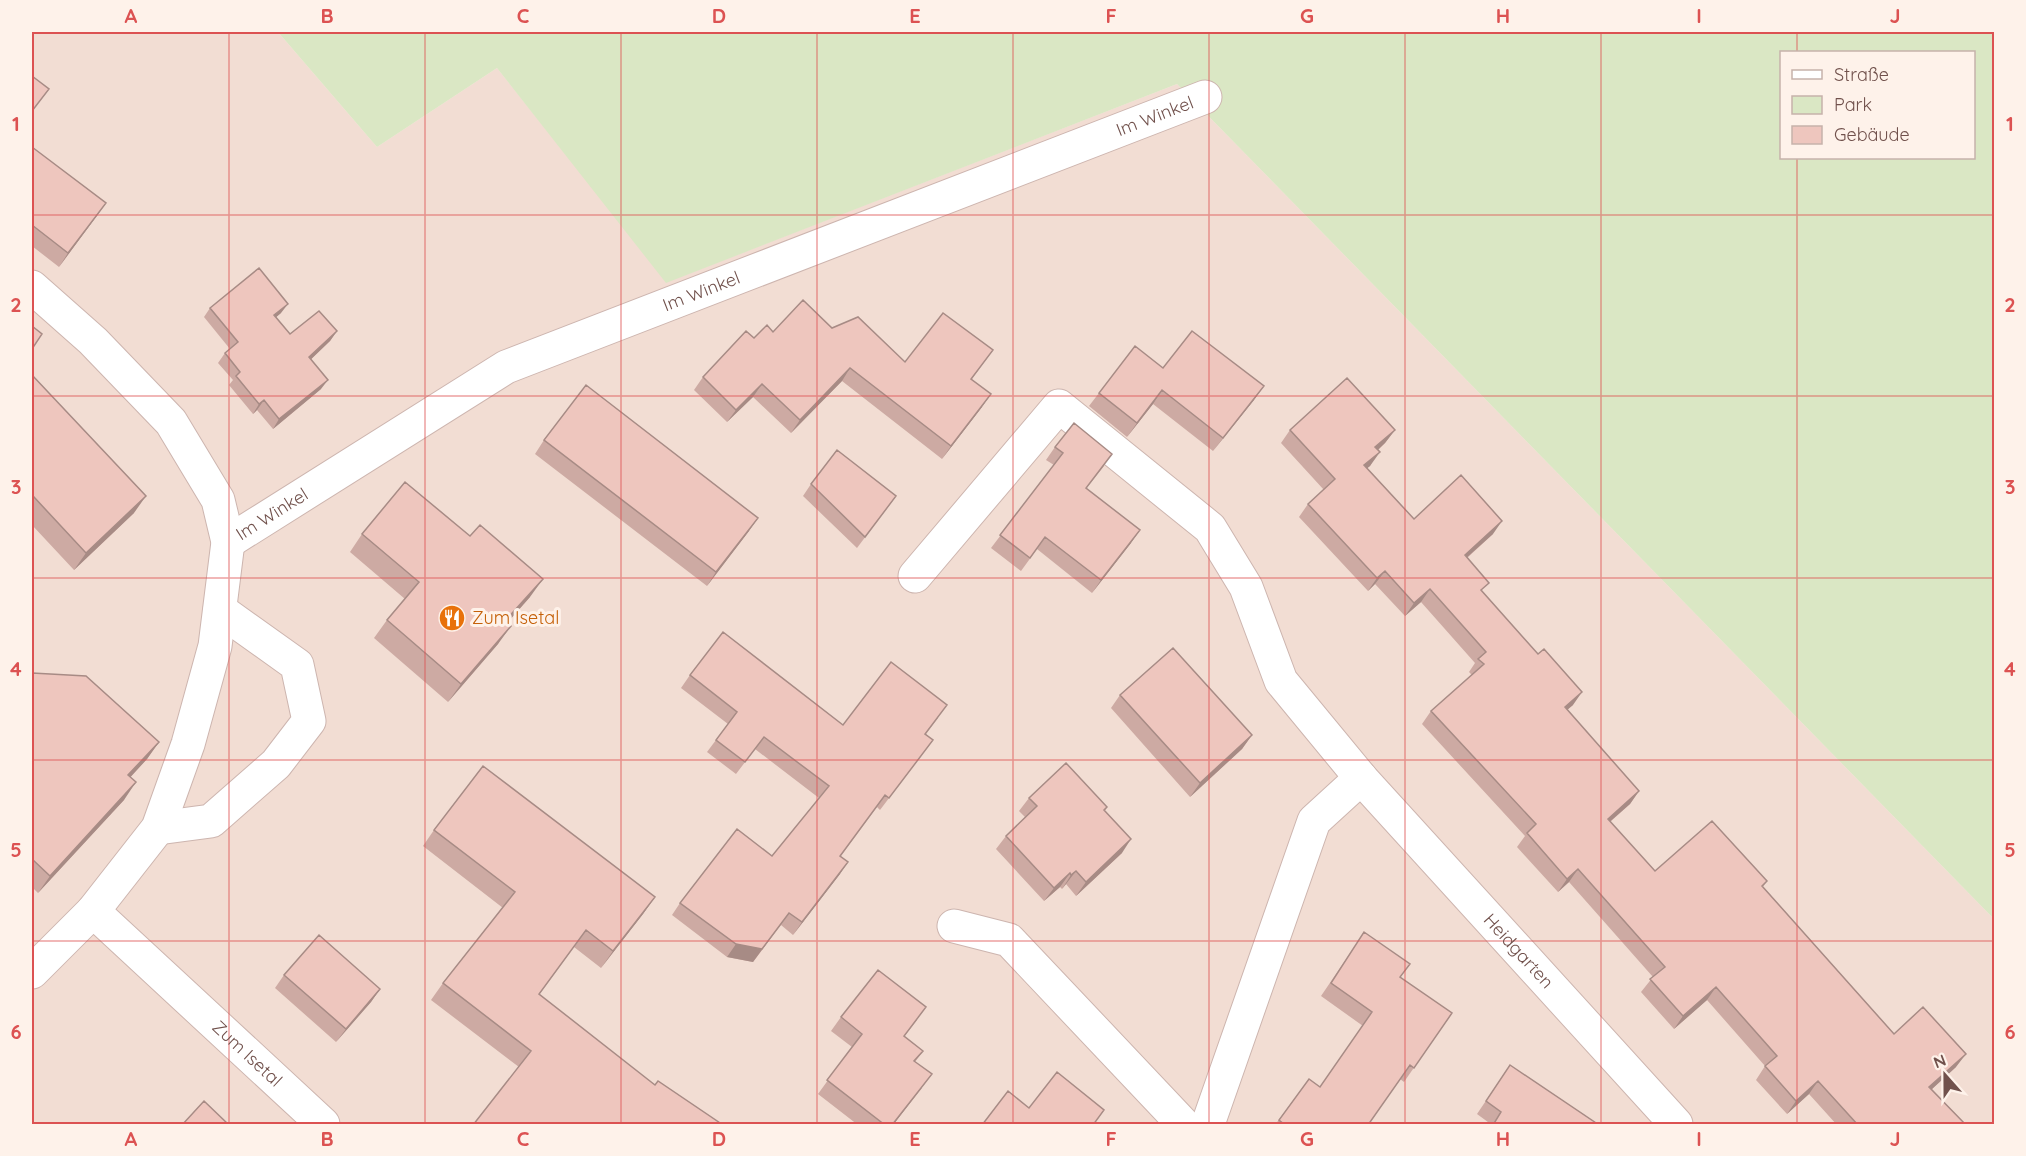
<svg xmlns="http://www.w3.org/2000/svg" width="2026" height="1156" font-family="Quicksand,sans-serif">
  <rect width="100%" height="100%" fill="#faede4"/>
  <path fill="#f2ddd3" d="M 32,32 L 278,32 L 377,147 L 497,68 L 667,282 L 1177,84 L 1994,919 L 1994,1124 L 32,1124 Z"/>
  <path fill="#dae7c4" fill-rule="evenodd" d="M 278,32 L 1994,32 L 1994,919 L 1177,84 L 666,283 L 497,68 L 377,147 ZM 1782,52 L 1974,52 L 1974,158 L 1782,158 Z"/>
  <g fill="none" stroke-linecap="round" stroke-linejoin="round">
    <defs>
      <g id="minor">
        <path d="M 32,287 L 93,341 L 171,422 L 218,500 L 228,542 L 215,646 L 188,744 L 158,828 L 93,911 L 32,972"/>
        <path id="s1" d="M 228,542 L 506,367 L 1205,97"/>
        <path id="s2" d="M 915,576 L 1059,406 L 1210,528 L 1246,587 L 1281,681 L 1361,778 L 1676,1124"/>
        <path d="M 158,828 L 211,821 L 276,764 L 309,721 L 297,665 L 220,610"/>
        <path id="s3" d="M 93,911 L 323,1124"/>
        <path d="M 954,926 L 1009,940 L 1183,1124"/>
        <path d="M 1208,1124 L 1314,821 L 1361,778"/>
      </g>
    </defs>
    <use href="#minor" stroke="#cdb5af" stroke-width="35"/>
    <use href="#minor" stroke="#fff" stroke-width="33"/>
  </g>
  <path fill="#cdaaa3" d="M 32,147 L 106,203 L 59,267 L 32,246 Z
    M 210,308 L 281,313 L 276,317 L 290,334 L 337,331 L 330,341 L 311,359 L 321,389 L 273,429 L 257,410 L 253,414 L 229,385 L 233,380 L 218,363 L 225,353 L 230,349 L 204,317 Z
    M 832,328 L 905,362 L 993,350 L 972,379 L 982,407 L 942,459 L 842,381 L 791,433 L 753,397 L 727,422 L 694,390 L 703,377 L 754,338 L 773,332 Z
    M 1163,368 L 1254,400 L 1213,451 L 1153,404 L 1127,437 L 1089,406 L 1099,393 Z
    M 32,375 L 134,513 L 74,570 L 32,525 Z
    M 1290,430 L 1395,430 L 1385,443 L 1378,450 L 1370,466 L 1367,468 L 1414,519 L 1493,534 L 1467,558 L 1483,592 L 1573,705 L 1567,710 L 1639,791 L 1630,804 L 1610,822 L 1655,871 L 1767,881 L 1763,887 L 1894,1034 L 1956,1067 L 1932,1089 L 1966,1125 L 1837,1125 L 1809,1094 L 1787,1114 L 1756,1080 L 1765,1066 L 1707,1000 L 1674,1029 L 1641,992 L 1653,977 L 1569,882 L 1558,892 L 1517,847 L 1525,836 L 1422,724 L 1431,711 L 1472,675 L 1469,672 L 1475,663 L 1421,602 L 1405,616 L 1375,584 L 1368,591 L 1299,517 L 1308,504 L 1324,490 L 1281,443 Z
    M 544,440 L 749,531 L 707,586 L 535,454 Z
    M 1055,447 L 1104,466 L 1086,489 L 1131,543 L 1092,593 L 1037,549 L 1021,571 L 991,548 L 1054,465 L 1046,460 Z
    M 811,484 L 896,496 L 857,548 L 803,496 Z
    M 362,534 L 530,597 L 507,623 L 498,644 L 448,702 L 374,638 L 387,620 L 405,599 L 350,552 Z
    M 32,673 L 159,742 L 147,759 L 130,777 L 124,800 L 38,893 L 32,887 Z
    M 690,675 L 843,725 L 938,718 L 926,734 L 933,740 L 924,752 L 880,810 L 877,807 L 841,856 L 840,874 L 793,935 L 781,925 L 753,962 L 727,957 L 672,915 L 680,903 L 772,856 L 819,798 L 755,749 L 736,774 L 707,752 L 728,724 L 681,688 Z
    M 1120,695 L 1252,735 L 1242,749 L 1190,797 L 1111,708 Z
    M 1029,798 L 1107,807 L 1105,811 L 1122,853 L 1076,896 L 1066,884 L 1062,889 L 1060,887 L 1044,901 L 996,849 L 1006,836 L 1025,817 L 1019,811 Z
    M 434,830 L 655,897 L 643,914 L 601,968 L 574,947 L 539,995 L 655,1085 L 723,1125 L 519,1067 L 431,1000 L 443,983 L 503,908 L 423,846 Z
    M 1355,946 L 1452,1013 L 1404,1082 L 1400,1079 L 1368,1125 L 1275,1125 L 1309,1079 L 1320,1087 L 1363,1026 L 1321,996 Z
    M 284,975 L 380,989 L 371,1002 L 336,1042 L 275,988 Z
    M 841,1017 L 917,1020 L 904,1037 L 923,1051 L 915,1062 L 922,1088 L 893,1125 L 858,1125 L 818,1094 L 852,1047 L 831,1031 Z
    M 1510,1065 L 1599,1125 L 1492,1125 L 1477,1114 Z"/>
  <path fill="#a78b85" d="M 106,203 L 96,217 L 59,267 L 68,253 Z
    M 288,304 L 281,313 L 268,324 L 274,315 Z
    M 337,331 L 330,341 L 303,367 L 309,357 Z
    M 850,368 L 842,381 L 791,433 L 800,420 Z
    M 328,380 L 321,389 L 273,429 L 279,419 Z
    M 762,384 L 753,397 L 727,422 L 736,410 Z
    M 1264,386 L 1254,400 L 1213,451 L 1223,438 Z
    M 1162,390 L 1153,404 L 1127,437 L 1137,423 Z
    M 991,394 L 982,407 L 942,459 L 951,446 Z
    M 264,400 L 257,410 L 253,414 L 259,404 Z
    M 1395,430 L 1385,443 L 1366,461 L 1375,447 Z
    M 1380,452 L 1370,466 L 1355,478 L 1364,465 Z
    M 146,496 L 134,513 L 74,570 L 86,553 Z
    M 758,518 L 749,531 L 707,586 L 716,572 Z
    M 1502,521 L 1493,534 L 1455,568 L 1465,555 Z
    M 1140,530 L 1131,543 L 1092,593 L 1101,580 Z
    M 1385,571 L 1375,584 L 1368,591 L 1377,578 Z
    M 543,579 L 530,597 L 493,639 L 505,621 Z
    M 1430,589 L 1421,602 L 1405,616 L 1414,603 Z
    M 511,626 L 498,644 L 448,702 L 461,684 Z
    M 1582,692 L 1573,705 L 1555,720 L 1565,707 Z
    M 1252,735 L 1242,749 L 1190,797 L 1200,783 Z
    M 159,742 L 147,759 L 116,793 L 128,775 Z
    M 136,782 L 124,800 L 38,893 L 50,876 Z
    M 1639,791 L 1630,804 L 1598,832 L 1608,819 Z
    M 1131,839 L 1122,853 L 1076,896 L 1086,882 Z
    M 848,862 L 840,874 L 793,935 L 802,922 Z
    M 1578,869 L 1569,882 L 1558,892 L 1567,879 Z
    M 1076,871 L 1066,884 L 1062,889 L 1071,875 Z
    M 1070,873 L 1060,887 L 1044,901 L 1054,888 Z
    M 655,897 L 643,914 L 601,968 L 613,951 Z
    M 789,913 L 753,962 L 727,957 L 736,944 Z
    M 1716,987 L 1707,1000 L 1674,1029 L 1683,1016 Z
    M 380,989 L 371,1002 L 336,1042 L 346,1029 Z
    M 1966,1054 L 1956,1067 L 1920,1100 L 1929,1087 Z
    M 932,1074 L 893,1125 L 892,1125 Z
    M 1818,1081 L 1809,1094 L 1787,1114 L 1796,1101 Z"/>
  <path fill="#eec6be" stroke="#a78b85" stroke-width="1.5" d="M 32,76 L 49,89 L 32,111 Z
    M 32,147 L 106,203 L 68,253 L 32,225 Z
    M 259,268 L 288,304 L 274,315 L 290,334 L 319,311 L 337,331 L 309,357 L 328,380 L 279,419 L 264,400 L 259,404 L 236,376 L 240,372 L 225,353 L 238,342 L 210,308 Z
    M 803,300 L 832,328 L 858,317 L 905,362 L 943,313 L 993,350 L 971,379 L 991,394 L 951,446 L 850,368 L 800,420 L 762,384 L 736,410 L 703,377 L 746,331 L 754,338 L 767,325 L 773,332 Z
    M 32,326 L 42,334 L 32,349 Z
    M 1192,331 L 1264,386 L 1223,438 L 1162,390 L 1137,423 L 1099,393 L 1135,346 L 1163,368 Z
    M 32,375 L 146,496 L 86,553 L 33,496 L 32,499 Z
    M 1347,378 L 1395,430 L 1375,447 L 1380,452 L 1364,465 L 1414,519 L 1461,475 L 1502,521 L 1465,555 L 1489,583 L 1481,590 L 1538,654 L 1544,649 L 1582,692 L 1565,707 L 1639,791 L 1608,819 L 1655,871 L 1712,821 L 1767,881 L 1762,886 L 1894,1034 L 1923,1007 L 1966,1054 L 1929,1087 L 1966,1125 L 1858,1125 L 1818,1081 L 1796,1101 L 1765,1066 L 1777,1056 L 1716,987 L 1683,1016 L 1650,979 L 1665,967 L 1578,869 L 1567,879 L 1527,833 L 1536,824 L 1431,711 L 1484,664 L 1478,659 L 1486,652 L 1430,589 L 1414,603 L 1385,571 L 1377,578 L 1308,504 L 1335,479 L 1290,430 Z
    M 586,385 L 758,518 L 716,572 L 544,440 Z
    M 1074,423 L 1112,454 L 1086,488 L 1140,530 L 1101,580 L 1045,537 L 1030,558 L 1000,535 L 1063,453 L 1055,447 Z
    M 837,450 L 896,496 L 865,537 L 811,484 Z
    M 405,482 L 470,536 L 480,525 L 543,579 L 505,621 L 511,626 L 461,684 L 387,620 L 419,582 L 362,534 Z
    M 723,632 L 843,725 L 891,662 L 947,705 L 925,734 L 933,740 L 889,798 L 885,795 L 840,856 L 848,862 L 802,922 L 789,913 L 762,949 L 736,944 L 680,903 L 737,829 L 772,856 L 829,786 L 764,737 L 745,762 L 716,740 L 737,712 L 690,675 Z
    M 1173,648 L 1252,735 L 1200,783 L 1120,695 Z
    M 32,673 L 86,676 L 159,742 L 128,775 L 136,782 L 50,876 L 32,859 Z
    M 1066,763 L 1107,807 L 1104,810 L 1131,839 L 1086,882 L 1076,871 L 1071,875 L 1070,873 L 1054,888 L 1006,836 L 1037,806 L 1029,798 Z
    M 483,766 L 655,897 L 613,951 L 586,930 L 539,994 L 655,1085 L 658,1081 L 723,1125 L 473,1125 L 531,1051 L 443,983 L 515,892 L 434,830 Z
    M 1364,932 L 1410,964 L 1400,977 L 1452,1013 L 1414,1068 L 1410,1065 L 1368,1125 L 1285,1125 L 1279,1120 L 1309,1079 L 1320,1087 L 1372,1012 L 1331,983 Z
    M 319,935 L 380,989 L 346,1029 L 284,975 Z
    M 878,970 L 926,1007 L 904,1036 L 923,1051 L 914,1061 L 932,1074 L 892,1125 L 885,1125 L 827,1080 L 862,1034 L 841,1017 Z
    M 1510,1065 L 1599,1125 L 1493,1125 L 1501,1112 L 1486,1101 Z
    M 1057,1072 L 1104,1110 L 1093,1125 L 982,1125 L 1008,1091 L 1029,1108 Z
    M 204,1101 L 229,1125 L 182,1125 Z"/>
  <path fill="none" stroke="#dc5252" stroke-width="1.5" stroke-opacity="0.55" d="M 229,32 L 229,1124M 425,32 L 425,1124M 621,32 L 621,1124M 817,32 L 817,1124M 1013,32 L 1013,1124M 1209,32 L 1209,1124M 1405,32 L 1405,1124M 1601,32 L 1601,1124M 1797,32 L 1797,52M 1797,158 L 1797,1124M 32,215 L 1994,215M 32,396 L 1994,396M 32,578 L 1994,578M 32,760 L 1994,760M 32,941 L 1994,941"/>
  <defs>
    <symbol id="restaurant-disc" viewBox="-11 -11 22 22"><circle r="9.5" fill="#e8710a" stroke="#fef2ea"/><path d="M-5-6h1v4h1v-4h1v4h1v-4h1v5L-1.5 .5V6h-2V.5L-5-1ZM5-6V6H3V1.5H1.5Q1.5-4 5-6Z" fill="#fff"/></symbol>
  </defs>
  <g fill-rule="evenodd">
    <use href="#restaurant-disc" x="437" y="603" width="30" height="30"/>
  </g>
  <g text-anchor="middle" stroke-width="6" stroke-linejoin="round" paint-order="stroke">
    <g font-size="18" fill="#71514c" stroke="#fef2ea">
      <text dy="6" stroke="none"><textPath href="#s1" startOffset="1024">Im Winkel</textPath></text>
      <text dy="6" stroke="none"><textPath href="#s1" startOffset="538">Im Winkel</textPath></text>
      <text dy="6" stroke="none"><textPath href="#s1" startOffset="52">Im Winkel</textPath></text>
      <text dy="6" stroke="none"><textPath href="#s2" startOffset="946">Heidgarten</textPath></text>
      <text dy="6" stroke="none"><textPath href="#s3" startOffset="210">Zum Isetal</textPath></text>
    </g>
    <g font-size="18" fill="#c56008" stroke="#fef2ea" text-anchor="start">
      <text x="472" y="624">Zum Isetal</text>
    </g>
  </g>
  <rect width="2026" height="1156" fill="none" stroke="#fef2ea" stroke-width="66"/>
  <rect x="1780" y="51" width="195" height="108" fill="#fef2ea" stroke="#c6b2ab" stroke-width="1.5"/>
  <rect x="1792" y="70" width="30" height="9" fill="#ffffff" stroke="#c6b2ab" stroke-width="1.5"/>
  <text x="1834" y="81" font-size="18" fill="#71514c">Straße</text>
  <rect x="1792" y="96" width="30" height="18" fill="#dae7c4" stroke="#c6b2ab" stroke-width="1.5"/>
  <text x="1834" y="111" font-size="18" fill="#71514c">Park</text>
  <rect x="1792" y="126" width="30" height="18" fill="#eec6be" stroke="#c6b2ab" stroke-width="1.5"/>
  <text x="1834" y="141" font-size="18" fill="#71514c">Gebäude</text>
  <g transform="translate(1945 1075) rotate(339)" stroke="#fef2ea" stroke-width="4.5" paint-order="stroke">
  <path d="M0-4.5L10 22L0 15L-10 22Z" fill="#71514c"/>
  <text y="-9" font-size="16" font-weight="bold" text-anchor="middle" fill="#71514c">N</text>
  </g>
  <rect x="33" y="33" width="1960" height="1090" fill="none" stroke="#dc5252" stroke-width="2"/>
  <g font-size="20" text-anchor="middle" font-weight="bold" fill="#dc5252">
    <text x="131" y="23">A</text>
    <text x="327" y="23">B</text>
    <text x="523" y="23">C</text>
    <text x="719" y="23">D</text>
    <text x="915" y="23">E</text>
    <text x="1111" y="23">F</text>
    <text x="1307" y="23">G</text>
    <text x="1503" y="23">H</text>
    <text x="1699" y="23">I</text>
    <text x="1895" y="23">J</text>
    <text x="16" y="131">1</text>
    <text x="2010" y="131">1</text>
    <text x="16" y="312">2</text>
    <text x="2010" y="312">2</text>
    <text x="16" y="494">3</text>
    <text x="2010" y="494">3</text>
    <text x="16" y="676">4</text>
    <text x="2010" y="676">4</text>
    <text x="16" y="857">5</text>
    <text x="2010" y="857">5</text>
    <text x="16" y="1039">6</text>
    <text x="2010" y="1039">6</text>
    <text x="131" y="1146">A</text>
    <text x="327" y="1146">B</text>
    <text x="523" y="1146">C</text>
    <text x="719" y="1146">D</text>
    <text x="915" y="1146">E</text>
    <text x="1111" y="1146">F</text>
    <text x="1307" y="1146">G</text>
    <text x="1503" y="1146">H</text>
    <text x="1699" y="1146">I</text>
    <text x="1895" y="1146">J</text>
  </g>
</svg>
